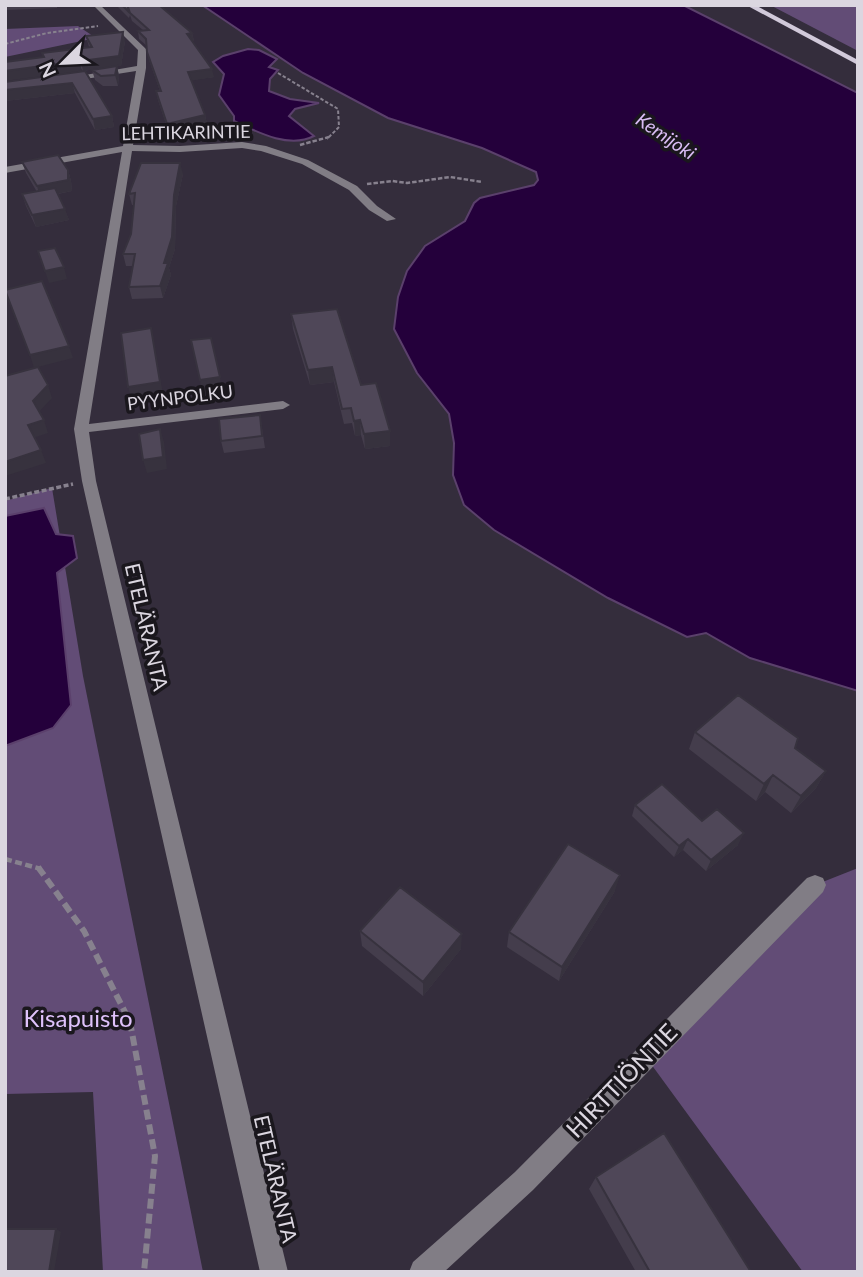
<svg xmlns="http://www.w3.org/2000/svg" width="863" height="1277" font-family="Lato,sans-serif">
  <rect width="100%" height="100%" fill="#342d3c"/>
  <path fill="#624c76" d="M 770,5 L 858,5 L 858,51 Z
    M 78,26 L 96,38 L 5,57 L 5,29 Z
    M 52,488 L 83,676 L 203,1272 L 103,1272 L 93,1092 L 5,1094 L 5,501 Z
    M 858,868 L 858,1272 L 803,1272 L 651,1064 L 815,885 Z"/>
  <path fill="#24003b" stroke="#5b406c" stroke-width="2" d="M 202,5 L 683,5 L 858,93 L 858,691 L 750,658 L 706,633 L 687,637 L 608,598 L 494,530 L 464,505 L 453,475 L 454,443 L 449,414 L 417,373 L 394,329 L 398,297 L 407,271 L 425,246 L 465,221 L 474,203 L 480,198 L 534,185 L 538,180 L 536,172 L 482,148 L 388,118 L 303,73 Z
    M 248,49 L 259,50 L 277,59 L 269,67 L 278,70 L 270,79 L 269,91 L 290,99 L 319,103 L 295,109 L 289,116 L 314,136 C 289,149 257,132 234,121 L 234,116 L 219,95 L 224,74 L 213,62 L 223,56 Z
    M 44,508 L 56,534 L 73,536 L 77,558 L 57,573 L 71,705 L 53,728 L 5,746 L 5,516 Z"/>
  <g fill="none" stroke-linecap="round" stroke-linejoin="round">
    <path stroke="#87818e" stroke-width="2" stroke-dasharray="3.5 2" stroke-linecap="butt" d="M 5,44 L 47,33 L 98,26
      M 278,73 L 338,109 L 339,127 L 327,139"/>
    <path stroke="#87818e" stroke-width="2.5" stroke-dasharray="4.5 2" stroke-linecap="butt" d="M 300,145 L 329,137
      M 367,184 L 392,181 L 407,183 L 450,177 L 482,182"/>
    <path stroke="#87818e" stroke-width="3.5" stroke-dasharray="5 2.5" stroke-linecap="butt" d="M 5,499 L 73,484"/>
    <path stroke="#87818e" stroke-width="4.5" stroke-dasharray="7 3.5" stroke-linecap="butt" d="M 5,859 L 41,869"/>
    <path stroke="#87818e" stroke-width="6" stroke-dasharray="10 5" stroke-linecap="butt" d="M 38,867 L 84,931 L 130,1022 L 155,1156 L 144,1272"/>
    <path fill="#817d85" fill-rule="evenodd" d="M 93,5 L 100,5 L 146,49 L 146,68 L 133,145 L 180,146 L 242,142 L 266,146 L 308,160 L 357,186 L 377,206 L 396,219 L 387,221 L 369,210 L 349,190 L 302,164 L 261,151 L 242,148 L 180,152 L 132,151 L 89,424 L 283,401 L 290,405 L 283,409 L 89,432 L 96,481 L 288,1272 L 260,1272 L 82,481 L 74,429 L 122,152 L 5,173 L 5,167 L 123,146 L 136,71 L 66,82 L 62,79 L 137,66 L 138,50 Z
      M 815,875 L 823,878 L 826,885 L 823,892 L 533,1190 L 444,1272 L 409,1272 L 413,1262 L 515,1172 L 807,878 Z"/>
    <path fill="#d1c9da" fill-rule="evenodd" d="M 746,5 L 755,5 L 858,60 L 858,65 Z"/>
  </g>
  <path fill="#443d4c" d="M 5,5 L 57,5 L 57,8 L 5,10 Z
    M 116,5 L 159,5 L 192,33 L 194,41 L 192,41 L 214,77 L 191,80 L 205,115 L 207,124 L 169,133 L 158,100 L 156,91 L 160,91 L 149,60 L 147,46 L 139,39 L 138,31 L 143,30 L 132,21 L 130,15 L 129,18 Z
    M 86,36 L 125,41 L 121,66 L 117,66 L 119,76 L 118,86 L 103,86 L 95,80 L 92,70 L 100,68 L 83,71 L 81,69 L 43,57 L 89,47 Z
    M 85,71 L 112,116 L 114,127 L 95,130 L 75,93 L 5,101 Z
    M 22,162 L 68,170 L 71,181 L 72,191 L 58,194 L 69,220 L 36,227 L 26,206 L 22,194 L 37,192 L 26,173 Z
    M 183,174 L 176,206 L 175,249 L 169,268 L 171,275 L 163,298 L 132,299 L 129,287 L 133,266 L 126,266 L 123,254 L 131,234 L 134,205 L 132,205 L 129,194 Z
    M 291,314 L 361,385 L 390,431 L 390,446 L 365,449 L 361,435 L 355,436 L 352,423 L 344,424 L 334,382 L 310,385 L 293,329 Z
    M 260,415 L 265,448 L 224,453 L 221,441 Z
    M 695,732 L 795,748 L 826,771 L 816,788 L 791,813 L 765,792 L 756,801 L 689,749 Z
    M 635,805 L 702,821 L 738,845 L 706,871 L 683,850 L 674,857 L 632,816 Z
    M 615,891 L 559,981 L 507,947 L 509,932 Z
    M 360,931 L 461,949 L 423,996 L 362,946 Z
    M 596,1177 L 751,1272 L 636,1272 L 589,1189 Z"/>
  <path fill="#37323e" d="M 123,32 L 125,41 L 121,66 L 117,66 L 119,76 L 118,86 L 115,75 L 117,66 L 83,71 L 81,61 Z
    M 192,33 L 194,41 L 188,42 L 187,34 Z
    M 79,61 L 82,71 L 5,81 L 5,71 Z
    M 212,69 L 214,77 L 189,81 L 188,72 Z
    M 72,83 L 75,93 L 5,101 L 5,90 Z
    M 205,115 L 207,124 L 169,133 L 167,124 Z
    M 112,116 L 114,127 L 95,130 L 93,119 Z
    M 180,163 L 183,174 L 176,206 L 175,249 L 169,268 L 171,275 L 163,298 L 160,286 L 174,195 Z
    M 68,170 L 71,181 L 72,191 L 40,197 L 37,186 Z
    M 65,209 L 69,220 L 36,227 L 32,215 Z
    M 64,267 L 67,279 L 49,283 L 45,271 Z
    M 151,328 L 163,394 L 132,400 L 128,387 Z
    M 69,346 L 73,358 L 34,368 L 30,355 Z
    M 332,367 L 334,382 L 310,385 L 308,370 Z
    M 220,377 L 222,390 L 202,393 L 200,380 Z
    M 48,385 L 52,398 L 38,413 L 33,401 Z
    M 44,420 L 48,433 L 33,438 L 28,425 Z
    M 360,420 L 361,435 L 355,436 L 354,421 Z
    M 160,429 L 164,442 L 167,469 L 147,473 L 143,460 Z
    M 390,431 L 390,446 L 365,449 L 364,434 Z
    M 41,450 L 46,463 L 5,476 L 5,462 Z
    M 826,771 L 816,788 L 791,813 L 801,796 Z
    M 773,775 L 765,792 L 756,801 L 764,784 Z
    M 744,833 L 738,845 L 706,871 L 711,860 Z
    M 688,839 L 683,850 L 674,857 L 679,846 Z
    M 620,875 L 615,891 L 559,981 L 562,967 Z
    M 462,934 L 461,949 L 423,996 L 423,982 Z
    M 56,1229 L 61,1232 L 54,1272 L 49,1272 Z"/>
  <path fill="#4f4758" stroke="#37323e" stroke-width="2" d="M 122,5 L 159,5 L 192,33 L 187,34 L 212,69 L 188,72 L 205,115 L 167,124 L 156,91 L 161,91 L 147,52 L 146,39 L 138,31 L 149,30 L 130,13 L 128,7 L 128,11 Z
    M 123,32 L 119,56 L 81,61 L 77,58 L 79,61 L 5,71 L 5,62 L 44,57 L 42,53 L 92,47 L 86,36 Z
    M 117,66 L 115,75 L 101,76 L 92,70 Z
    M 85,71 L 112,116 L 93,119 L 72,83 L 5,90 L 5,82 Z
    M 58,155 L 68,170 L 68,180 L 37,186 L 22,162 Z
    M 141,163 L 180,163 L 174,195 L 172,237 L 164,263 L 168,263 L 160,286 L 129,287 L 135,254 L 123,254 L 131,234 L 135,193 L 129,194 Z
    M 55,188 L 65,209 L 32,215 L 22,194 Z
    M 55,248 L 64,267 L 45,271 L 38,251 Z
    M 42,281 L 69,346 L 30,355 L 5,290 Z
    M 337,309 L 361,385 L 376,383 L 390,431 L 364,434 L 360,420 L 354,421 L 351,408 L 342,409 L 332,367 L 308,370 L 291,314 Z
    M 151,328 L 160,382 L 128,387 L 121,333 Z
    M 211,338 L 220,377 L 200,380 L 191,340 Z
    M 38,367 L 48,385 L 33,401 L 44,420 L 28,425 L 41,450 L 5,462 L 5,376 Z
    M 260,415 L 262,436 L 221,441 L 219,419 Z
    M 160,429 L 163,457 L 143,460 L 139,434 Z
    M 738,695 L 798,738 L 795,748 L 826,771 L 801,796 L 773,775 L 764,784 L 695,732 Z
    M 662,784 L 702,821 L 717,809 L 744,833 L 711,860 L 688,839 L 679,846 L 635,805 Z
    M 568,844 L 620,875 L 562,967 L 509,932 Z
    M 400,887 L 462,934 L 423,982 L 360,931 Z
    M 664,1133 L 751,1272 L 650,1272 L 596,1177 Z
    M 5,1229 L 56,1229 L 49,1272 L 5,1272 Z"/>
  <g text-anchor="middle" stroke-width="7" stroke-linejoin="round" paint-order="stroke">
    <g font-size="18" fill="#dbd6e0" stroke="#1a171d">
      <text transform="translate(186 133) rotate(-1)" y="6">LEHTIKARINTIE</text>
      <text transform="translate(180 398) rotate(-7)" y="6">PYYNPOLKU</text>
    </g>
    <g font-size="19" font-style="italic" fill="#d9bcf4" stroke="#1a171d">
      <text transform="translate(666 136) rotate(34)" y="7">Kemijoki</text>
    </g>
    <g font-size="21" fill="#dbd6e0" stroke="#1a171d">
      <text transform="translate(146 627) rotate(77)" y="7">ETELÄRANTA</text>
      <text transform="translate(275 1179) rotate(77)" y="7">ETELÄRANTA</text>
    </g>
    <g font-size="24" fill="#dfc2fb" stroke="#1a171d">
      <text x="78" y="1027">Kisapuisto</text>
    </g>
    <g font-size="24" fill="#dbd6e0" stroke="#1a171d">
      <text transform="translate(622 1081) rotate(-46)" y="8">HIRTTIÖNTIE</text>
    </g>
  </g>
  <rect width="863" height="1277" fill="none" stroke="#dbd6e0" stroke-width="14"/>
  <g transform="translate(63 63) rotate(246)" stroke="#1a171d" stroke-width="5" paint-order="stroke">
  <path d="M0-5L12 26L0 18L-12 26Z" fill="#dbd6e0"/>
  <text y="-10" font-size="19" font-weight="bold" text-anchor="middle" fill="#dbd6e0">N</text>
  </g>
</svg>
